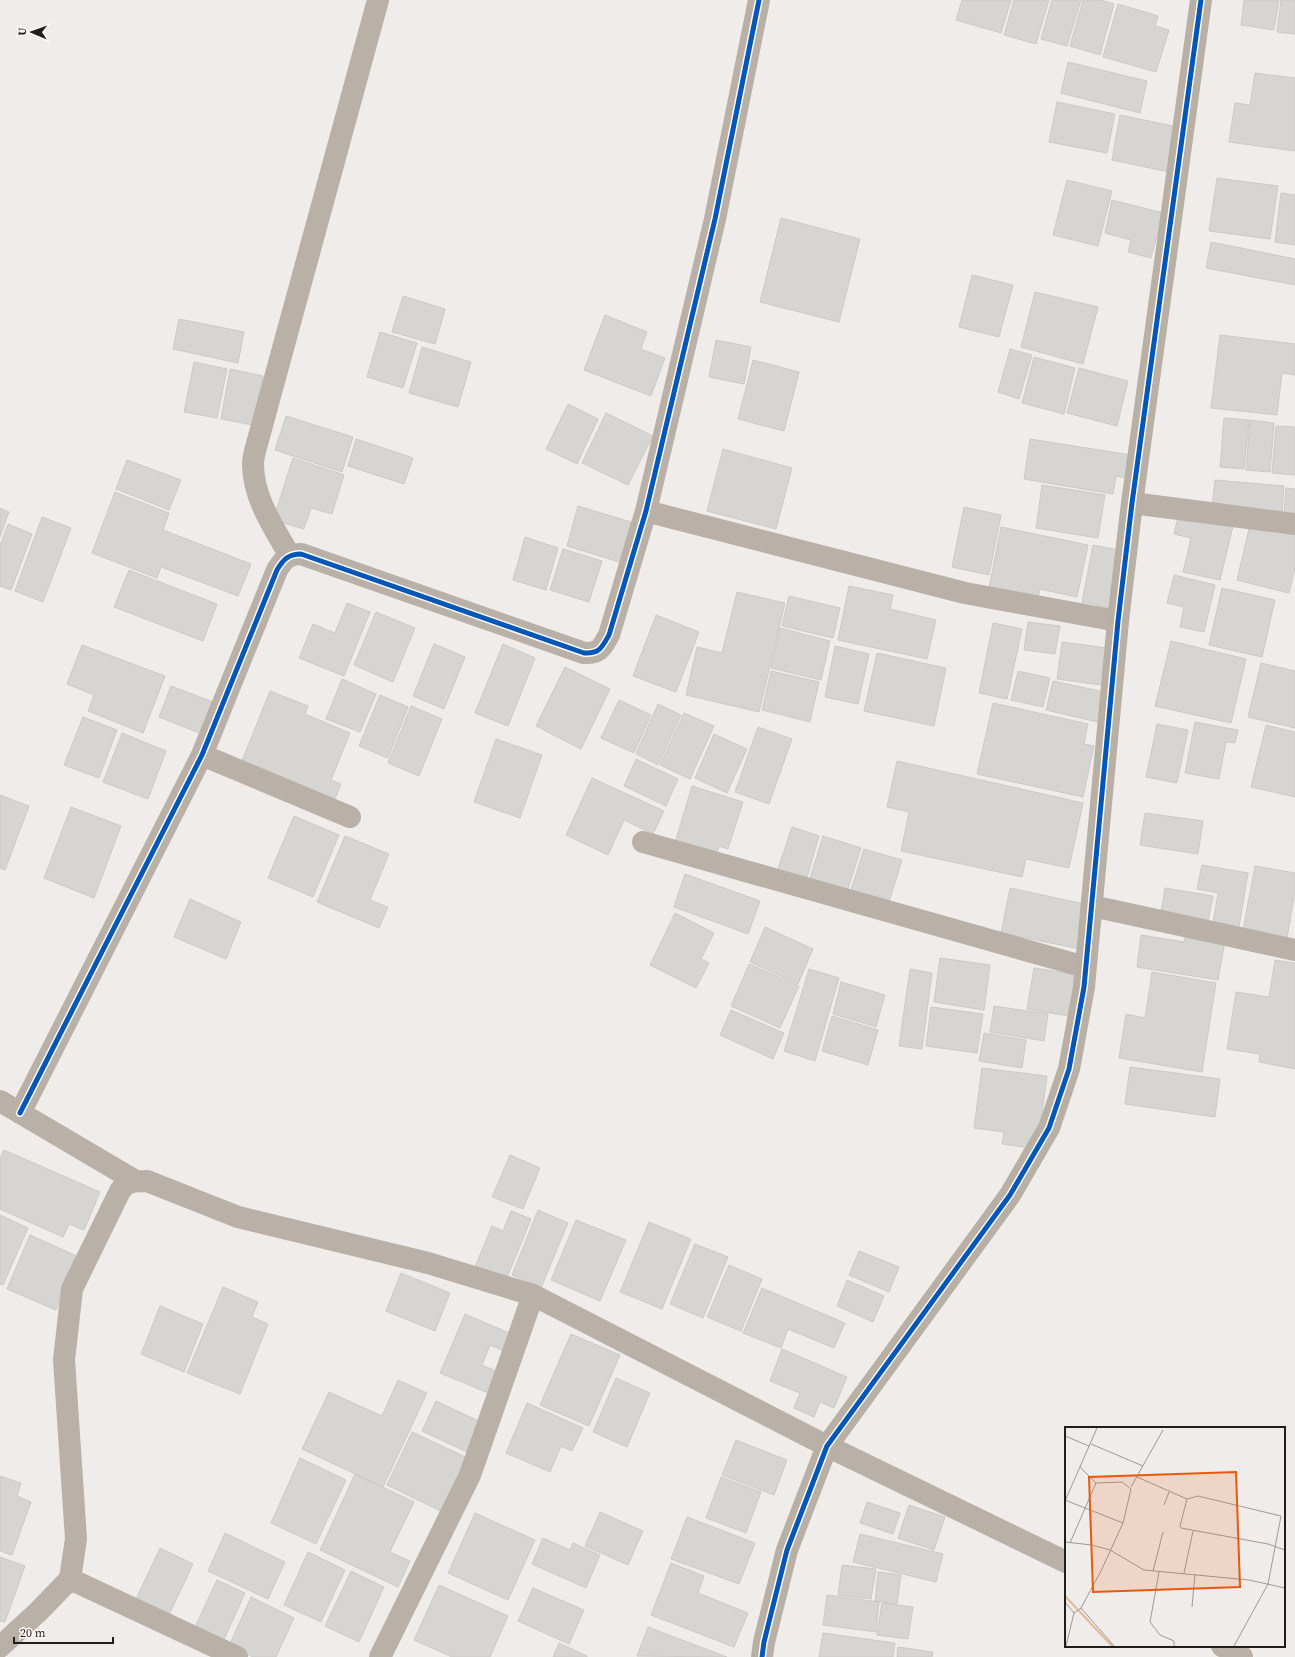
<svg xmlns="http://www.w3.org/2000/svg" width="1295" height="1657" font-family="'Source Serif 4',serif">
  <rect width="100%" height="100%" fill="#efece9"/>
  <path fill="#d7d5d2" stroke="#cccac8" d="M 962,0 L 1011,0 L 1001,33 L 956,20 Z
    M 1014,0 L 1049,0 L 1036,44 L 1004,35 Z
    M 1052,0 L 1081,0 L 1067,46 L 1041,39 Z
    M 1083,0 L 1101,0 L 1114,4 L 1100,55 L 1070,46 Z
    M 1244,0 L 1279,0 L 1274,30 L 1241,25 Z
    M 1281,0 L 1295,0 L 1295,34 L 1277,32 Z
    M 1118,4 L 1158,16 L 1155,26 L 1169,30 L 1156,72 L 1103,57 Z
    M 1068,62 L 1147,81 L 1140,113 L 1061,93 Z
    M 1255,73 L 1295,78 L 1295,151 L 1229,142 L 1235,103 L 1250,105 Z
    M 1057,102 L 1115,114 L 1107,153 L 1049,142 Z
    M 1120,115 L 1178,127 L 1169,172 L 1112,160 Z
    M 1217,178 L 1278,186 L 1270,239 L 1209,231 Z
    M 1067,180 L 1112,191 L 1098,246 L 1053,235 Z
    M 1281,193 L 1295,195 L 1295,245 L 1275,242 Z
    M 1112,200 L 1163,213 L 1151,258 L 1128,252 L 1131,240 L 1105,233 Z
    M 781,218 L 860,239 L 839,322 L 760,302 Z
    M 1211,242 L 1295,259 L 1295,285 L 1206,268 Z
    M 972,275 L 1013,285 L 999,337 L 959,327 Z
    M 1035,292 L 1098,307 L 1083,364 L 1021,347 Z
    M 403,296 L 445,309 L 435,344 L 392,332 Z
    M 605,315 L 647,332 L 641,349 L 665,358 L 651,396 L 584,370 Z
    M 179,319 L 244,332 L 238,363 L 173,349 Z
    M 380,332 L 417,343 L 403,388 L 367,377 Z
    M 1220,335 L 1295,344 L 1295,375 L 1282,373 L 1277,415 L 1211,408 Z
    M 716,340 L 751,347 L 744,384 L 709,377 Z
    M 422,347 L 471,362 L 458,407 L 409,393 Z
    M 1010,349 L 1032,355 L 1019,399 L 998,392 Z
    M 1034,357 L 1075,368 L 1064,414 L 1022,403 Z
    M 753,360 L 799,372 L 784,431 L 738,419 Z
    M 194,362 L 227,369 L 217,418 L 184,412 Z
    M 1079,368 L 1128,381 L 1117,426 L 1067,413 Z
    M 230,369 L 263,376 L 253,425 L 221,419 Z
    M 568,404 L 598,419 L 577,464 L 546,449 Z
    M 606,413 L 653,436 L 628,485 L 582,463 Z
    M 286,416 L 353,437 L 342,472 L 275,450 Z
    M 1224,418 L 1249,420 L 1244,469 L 1220,467 Z
    M 1250,420 L 1274,423 L 1270,472 L 1246,470 Z
    M 1276,426 L 1295,427 L 1295,475 L 1272,473 Z
    M 356,439 L 413,458 L 404,484 L 348,466 Z
    M 1030,439 L 1131,455 L 1128,478 L 1116,476 L 1113,494 L 1024,479 Z
    M 723,449 L 792,468 L 776,529 L 707,511 Z
    M 293,458 L 344,475 L 332,514 L 311,508 L 304,529 L 273,520 Z
    M 127,460 L 181,480 L 169,510 L 116,489 Z
    M 1215,480 L 1284,486 L 1282,514 L 1212,508 Z
    M 1042,485 L 1105,495 L 1098,538 L 1036,528 Z
    M 1286,488 L 1295,489 L 1295,515 L 1284,514 Z
    M 115,492 L 169,513 L 163,530 L 251,564 L 238,596 L 161,567 L 157,578 L 92,553 Z
    M 578,506 L 631,522 L 619,562 L 567,546 Z
    M 964,507 L 1001,515 L 989,575 L 952,567 Z
    M 0,508 L 9,512 L 0,537 Z
    M 1179,513 L 1233,526 L 1220,580 L 1183,572 L 1191,538 L 1174,534 Z
    M 42,517 L 71,528 L 43,602 L 15,591 Z
    M 1251,520 L 1295,531 L 1295,568 L 1289,593 L 1237,580 Z
    M 8,524 L 32,534 L 11,590 L 0,586 L 0,546 Z
    M 1001,527 L 1088,545 L 1077,597 L 1040,589 L 1038,598 L 989,588 Z
    M 525,537 L 558,548 L 546,590 L 513,580 Z
    M 1093,545 L 1123,551 L 1111,608 L 1082,602 Z
    M 563,549 L 602,561 L 589,602 L 550,590 Z
    M 129,570 L 217,604 L 203,641 L 114,607 Z
    M 1174,575 L 1215,585 L 1204,632 L 1180,627 L 1184,607 L 1167,603 Z
    M 849,586 L 893,595 L 890,609 L 936,620 L 927,659 L 838,640 Z
    M 1222,588 L 1275,600 L 1262,657 L 1209,645 Z
    M 737,592 L 785,603 L 759,712 L 686,695 L 697,647 L 722,653 Z
    M 789,596 L 840,608 L 833,638 L 782,626 Z
    M 347,603 L 370,612 L 344,676 L 299,658 L 313,624 L 335,633 Z
    M 376,612 L 415,628 L 393,682 L 354,665 Z
    M 656,615 L 699,632 L 676,692 L 633,676 Z
    M 1028,622 L 1060,626 L 1055,654 L 1024,650 Z
    M 993,623 L 1022,629 L 1007,699 L 979,693 Z
    M 780,628 L 830,641 L 821,680 L 771,668 Z
    M 1171,641 L 1246,659 L 1231,723 L 1155,706 Z
    M 1062,642 L 1115,649 L 1101,685 L 1057,679 Z
    M 434,644 L 465,657 L 444,709 L 413,696 Z
    M 503,644 L 535,658 L 508,726 L 475,713 Z
    M 82,645 L 165,676 L 143,733 L 88,711 L 94,695 L 67,684 Z
    M 835,646 L 869,654 L 858,704 L 825,697 Z
    M 877,653 L 946,668 L 934,726 L 864,711 Z
    M 1261,663 L 1295,671 L 1295,728 L 1248,717 Z
    M 565,667 L 610,689 L 581,749 L 536,726 Z
    M 771,671 L 819,682 L 810,722 L 762,710 Z
    M 1018,671 L 1050,678 L 1043,707 L 1011,700 Z
    M 342,679 L 376,694 L 360,732 L 326,719 Z
    M 1053,681 L 1109,693 L 1102,723 L 1046,710 Z
    M 171,686 L 216,703 L 204,735 L 159,717 Z
    M 270,691 L 308,706 L 305,714 L 350,733 L 331,780 L 341,784 L 332,806 L 239,768 Z
    M 380,695 L 408,707 L 388,758 L 359,746 Z
    M 619,700 L 651,715 L 634,753 L 601,738 Z
    M 993,703 L 1088,724 L 1084,744 L 1094,746 L 1083,797 L 977,774 Z
    M 658,704 L 681,715 L 658,765 L 636,754 Z
    M 411,706 L 442,719 L 419,776 L 388,763 Z
    M 684,713 L 714,726 L 690,779 L 660,765 Z
    M 83,717 L 117,730 L 99,778 L 64,765 Z
    M 1195,722 L 1238,730 L 1235,743 L 1226,742 L 1219,779 L 1185,773 Z
    M 1157,724 L 1188,730 L 1177,783 L 1146,777 Z
    M 1266,725 L 1295,732 L 1295,797 L 1251,787 Z
    M 758,727 L 792,739 L 769,804 L 735,792 Z
    M 122,733 L 166,751 L 148,799 L 103,782 Z
    M 714,734 L 747,749 L 727,793 L 695,778 Z
    M 496,739 L 542,755 L 520,818 L 474,802 Z
    M 636,759 L 678,779 L 666,806 L 624,786 Z
    M 897,761 L 1083,803 L 1069,868 L 1026,859 L 1022,877 L 901,851 L 909,812 L 887,807 Z
    M 592,778 L 664,811 L 653,834 L 624,820 L 608,855 L 566,835 Z
    M 692,786 L 743,802 L 728,849 L 719,846 L 715,859 L 674,846 Z
    M 0,795 L 29,806 L 5,870 L 0,868 Z
    M 71,807 L 121,826 L 94,898 L 44,878 Z
    M 1145,813 L 1203,821 L 1198,854 L 1140,845 Z
    M 294,816 L 339,835 L 313,897 L 268,878 Z
    M 792,827 L 819,836 L 806,881 L 777,872 Z
    M 345,836 L 389,854 L 370,900 L 388,907 L 379,928 L 317,902 Z
    M 823,836 L 861,848 L 847,892 L 809,881 Z
    M 864,849 L 902,860 L 889,902 L 851,890 Z
    M 1202,865 L 1248,873 L 1239,927 L 1213,923 L 1218,893 L 1197,889 Z
    M 1255,866 L 1295,873 L 1295,891 L 1287,938 L 1243,930 Z
    M 685,874 L 760,901 L 748,934 L 674,907 Z
    M 1010,888 L 1089,905 L 1080,949 L 1001,933 Z
    M 1165,888 L 1213,896 L 1207,927 L 1160,919 Z
    M 190,899 L 241,922 L 226,959 L 174,937 Z
    M 675,913 L 714,933 L 701,959 L 709,963 L 696,988 L 650,965 Z
    M 765,927 L 813,949 L 798,984 L 750,962 Z
    M 1187,929 L 1226,935 L 1218,980 L 1137,967 L 1141,935 L 1184,942 Z
    M 940,958 L 990,965 L 984,1010 L 934,1002 Z
    M 1275,960 L 1295,963 L 1295,1069 L 1259,1062 L 1260,1054 L 1227,1049 L 1236,992 L 1269,997 Z
    M 749,964 L 799,986 L 780,1028 L 731,1006 Z
    M 1034,968 L 1080,975 L 1074,1017 L 1027,1009 Z
    M 809,969 L 839,978 L 815,1061 L 784,1051 Z
    M 910,969 L 932,973 L 922,1049 L 899,1046 Z
    M 1152,972 L 1216,983 L 1202,1072 L 1119,1058 L 1126,1014 L 1145,1018 Z
    M 841,982 L 885,995 L 876,1027 L 833,1014 Z
    M 994,1006 L 1048,1014 L 1044,1041 L 990,1032 Z
    M 931,1007 L 983,1014 L 977,1053 L 926,1046 Z
    M 731,1010 L 784,1033 L 773,1059 L 720,1035 Z
    M 832,1016 L 878,1030 L 868,1065 L 822,1051 Z
    M 984,1033 L 1026,1040 L 1022,1068 L 979,1061 Z
    M 1130,1067 L 1220,1079 L 1215,1117 L 1125,1104 Z
    M 982,1068 L 1047,1076 L 1037,1149 L 1002,1144 L 1004,1132 L 974,1128 Z
    M 4,1150 L 100,1192 L 84,1230 L 69,1224 L 63,1237 L 0,1209 L 0,1158 Z
    M 510,1155 L 540,1168 L 523,1209 L 492,1197 Z
    M 538,1210 L 568,1223 L 541,1288 L 512,1275 Z
    M 511,1211 L 531,1219 L 506,1280 L 475,1267 L 492,1226 L 503,1231 Z
    M 0,1215 L 28,1228 L 3,1285 L 0,1284 Z
    M 576,1220 L 626,1240 L 600,1301 L 551,1280 Z
    M 649,1222 L 691,1239 L 662,1309 L 620,1292 Z
    M 30,1235 L 79,1257 L 56,1310 L 7,1289 Z
    M 695,1244 L 728,1257 L 703,1318 L 670,1304 Z
    M 859,1251 L 899,1267 L 889,1292 L 849,1275 Z
    M 729,1265 L 762,1279 L 741,1331 L 707,1317 Z
    M 401,1273 L 450,1293 L 435,1331 L 386,1311 Z
    M 847,1280 L 884,1296 L 873,1322 L 837,1306 Z
    M 223,1287 L 258,1302 L 252,1317 L 268,1324 L 240,1394 L 187,1373 Z
    M 762,1288 L 845,1323 L 834,1348 L 788,1329 L 781,1348 L 743,1333 Z
    M 160,1306 L 203,1324 L 184,1372 L 141,1354 Z
    M 465,1314 L 514,1335 L 507,1352 L 490,1345 L 482,1365 L 502,1374 L 493,1395 L 440,1373 Z
    M 571,1334 L 620,1355 L 589,1426 L 540,1405 Z
    M 782,1349 L 847,1377 L 834,1408 L 820,1402 L 814,1417 L 794,1408 L 800,1393 L 770,1381 Z
    M 616,1378 L 650,1393 L 627,1447 L 593,1432 Z
    M 398,1380 L 427,1393 L 383,1487 L 302,1449 L 329,1392 L 382,1416 Z
    M 436,1401 L 483,1423 L 469,1453 L 422,1431 Z
    M 527,1403 L 583,1428 L 572,1451 L 561,1446 L 550,1472 L 506,1453 Z
    M 412,1432 L 472,1460 L 447,1514 L 387,1485 Z
    M 736,1440 L 787,1460 L 774,1495 L 722,1475 Z
    M 300,1458 L 346,1480 L 316,1544 L 271,1523 Z
    M 355,1474 L 414,1502 L 390,1552 L 410,1561 L 398,1587 L 320,1550 Z
    M 0,1476 L 21,1483 L 17,1496 L 31,1502 L 12,1555 L 0,1551 Z
    M 721,1477 L 761,1492 L 746,1533 L 706,1518 Z
    M 867,1502 L 900,1513 L 893,1534 L 860,1523 Z
    M 909,1505 L 945,1517 L 934,1550 L 898,1538 Z
    M 600,1512 L 643,1531 L 628,1565 L 585,1546 Z
    M 475,1513 L 535,1540 L 508,1600 L 448,1573 Z
    M 687,1517 L 755,1543 L 739,1584 L 671,1559 Z
    M 225,1533 L 285,1562 L 268,1599 L 208,1571 Z
    M 860,1534 L 943,1554 L 936,1582 L 853,1562 Z
    M 543,1538 L 570,1550 L 573,1543 L 600,1555 L 586,1588 L 532,1564 Z
    M 160,1548 L 193,1564 L 169,1615 L 136,1599 Z
    M 308,1552 L 345,1570 L 321,1622 L 284,1605 Z
    M 0,1557 L 25,1566 L 5,1622 L 0,1621 Z
    M 671,1563 L 704,1576 L 698,1593 L 748,1613 L 734,1647 L 651,1615 Z
    M 842,1565 L 876,1569 L 871,1599 L 838,1595 Z
    M 351,1571 L 384,1587 L 359,1642 L 325,1626 Z
    M 878,1572 L 901,1575 L 897,1604 L 875,1601 Z
    M 217,1580 L 245,1593 L 223,1642 L 194,1629 Z
    M 439,1585 L 508,1616 L 490,1657 L 452,1657 L 414,1640 Z
    M 533,1588 L 584,1610 L 569,1644 L 518,1621 Z
    M 827,1595 L 879,1602 L 876,1632 L 823,1625 Z
    M 251,1597 L 294,1618 L 276,1657 L 253,1657 L 229,1646 Z
    M 882,1603 L 913,1607 L 908,1639 L 877,1635 Z
    M 648,1627 L 727,1657 L 637,1656 Z
    M 823,1633 L 895,1643 L 893,1657 L 819,1657 Z
    M 559,1643 L 587,1656 L 587,1657 L 553,1657 Z
    M 898,1647 L 933,1652 L 932,1657 L 897,1657 Z"/>
  <g fill="none" stroke-linecap="round" stroke-linejoin="round">
    <path stroke="#b9b0a8" stroke-width="22" d="M 1132,503 L 1295,524
      M 646,511 L 965,593 L 1118,621
      M 290,556 C 274,528 253,498 253,464 C 253,456 256,448 258,440 L 378,0
      M 202,755 L 350,817
      M 643,842 L 1085,967
      M 1092,906 L 1295,950
      M 0,1101 L 134,1180
      M 20,1113 L 202,755 L 277,570 C 283,560 288,554 301,554 L 584,653 C 600,654 602,647 609,635 L 646,511 L 715,219 L 759,0
      M 70,1579 L 237,1657
      M 1222,1646 L 1242,1657
      M 0,1647 L 38,1612 L 70,1579 L 76,1539 L 64,1360 L 72,1289 L 120,1191 C 126,1181 136,1181 147,1181 L 238,1217 L 428,1263 L 533,1295 L 827,1446 L 1066,1562
      M 380,1657 L 470,1475 L 533,1295"/>
    <path stroke="#b8afa5" stroke-width="22" d="M 762,1657 L 764,1642 L 787,1550 L 827,1446 L 1010,1195 L 1049,1128 L 1069,1069 L 1084,987 L 1118,621 L 1132,503 L 1201,0"/>
    <defs>
      <path id="cycleway" d="M 20,1113 L 202,755 L 277,570 C 283,560 288,554 301,554 L 584,653 C 600,654 602,647 609,635 L 646,511 L 715,219 L 759,0
        M 762,1657 L 764,1642 L 787,1550 L 827,1446 L 1010,1195 L 1049,1128 L 1069,1069 L 1084,987 L 1118,621 L 1132,503 L 1201,0"/>
    </defs>
    <use href="#cycleway" stroke="#fef9f4" stroke-width="8"/>
    <use href="#cycleway" stroke="#0057b8" stroke-width="5"/>
  </g>
  <g transform="translate(1065 1427)">
    <rect width="220" height="220" fill="#efece9"/>
    <path fill="none" stroke="#e0bb99" stroke-width="2" d="M 0,169 L 47,219"/>
    <path fill="none" stroke="#9c9a97" stroke-width="1" d="M 0,9 L 24,19M 26,17 L 78,39M 72,50 L 122,72 L 115,99 L 116,101 L 203,117 L 220,123M 66,60 L 98,3M 122,72 L 133,69 L 216,89 L 203,157 L 169,219M 0,73 L 58,96M 0,74 L 32,1M 99,78 L 104,65M 0,115 L 27,118 L 45,123 L 79,143 L 184,153 L 220,161M 5,116 L 31,56M 88,144 L 98,105M 94,145 L 85,195 L 95,208 L 109,214 L 109,219M 119,146 L 128,104M 0,175 L 9,186M 127,180 L 130,147M 16,181 L 49,219M 1,219 L 9,186 L 16,181 L 36,144 L 58,96 L 66,62 L 57,55 L 31,56 L 15,40"/>
    <path fill="#e8590c" fill-opacity="0.15" stroke="#e8590c" stroke-width="2" d="M 171,45 L 175,160 L 28,165 L 24,50 Z"/>
    <rect width="220" height="220" fill="none" stroke="#201e1d" stroke-width="2"/>
  </g>
  <g transform="translate(32 32) rotate(272)" stroke="#fef9f4" stroke-width="3" paint-order="stroke">
  <path d="M0-3L7 15L0 10L-7 15Z" fill="#201e1d"/>
  <text y="-6" font-size="11" font-weight="bold" text-anchor="middle" fill="#201e1d">U</text>
  </g>
  <path d="M14 1637v6h99v-6" fill="none" stroke="#201e1d" stroke-width="2"/>
  <text x="20" y="1637" font-size="12" fill="#201e1d" stroke="#fef9f4" stroke-width="3" paint-order="stroke">20 m</text>
</svg>
